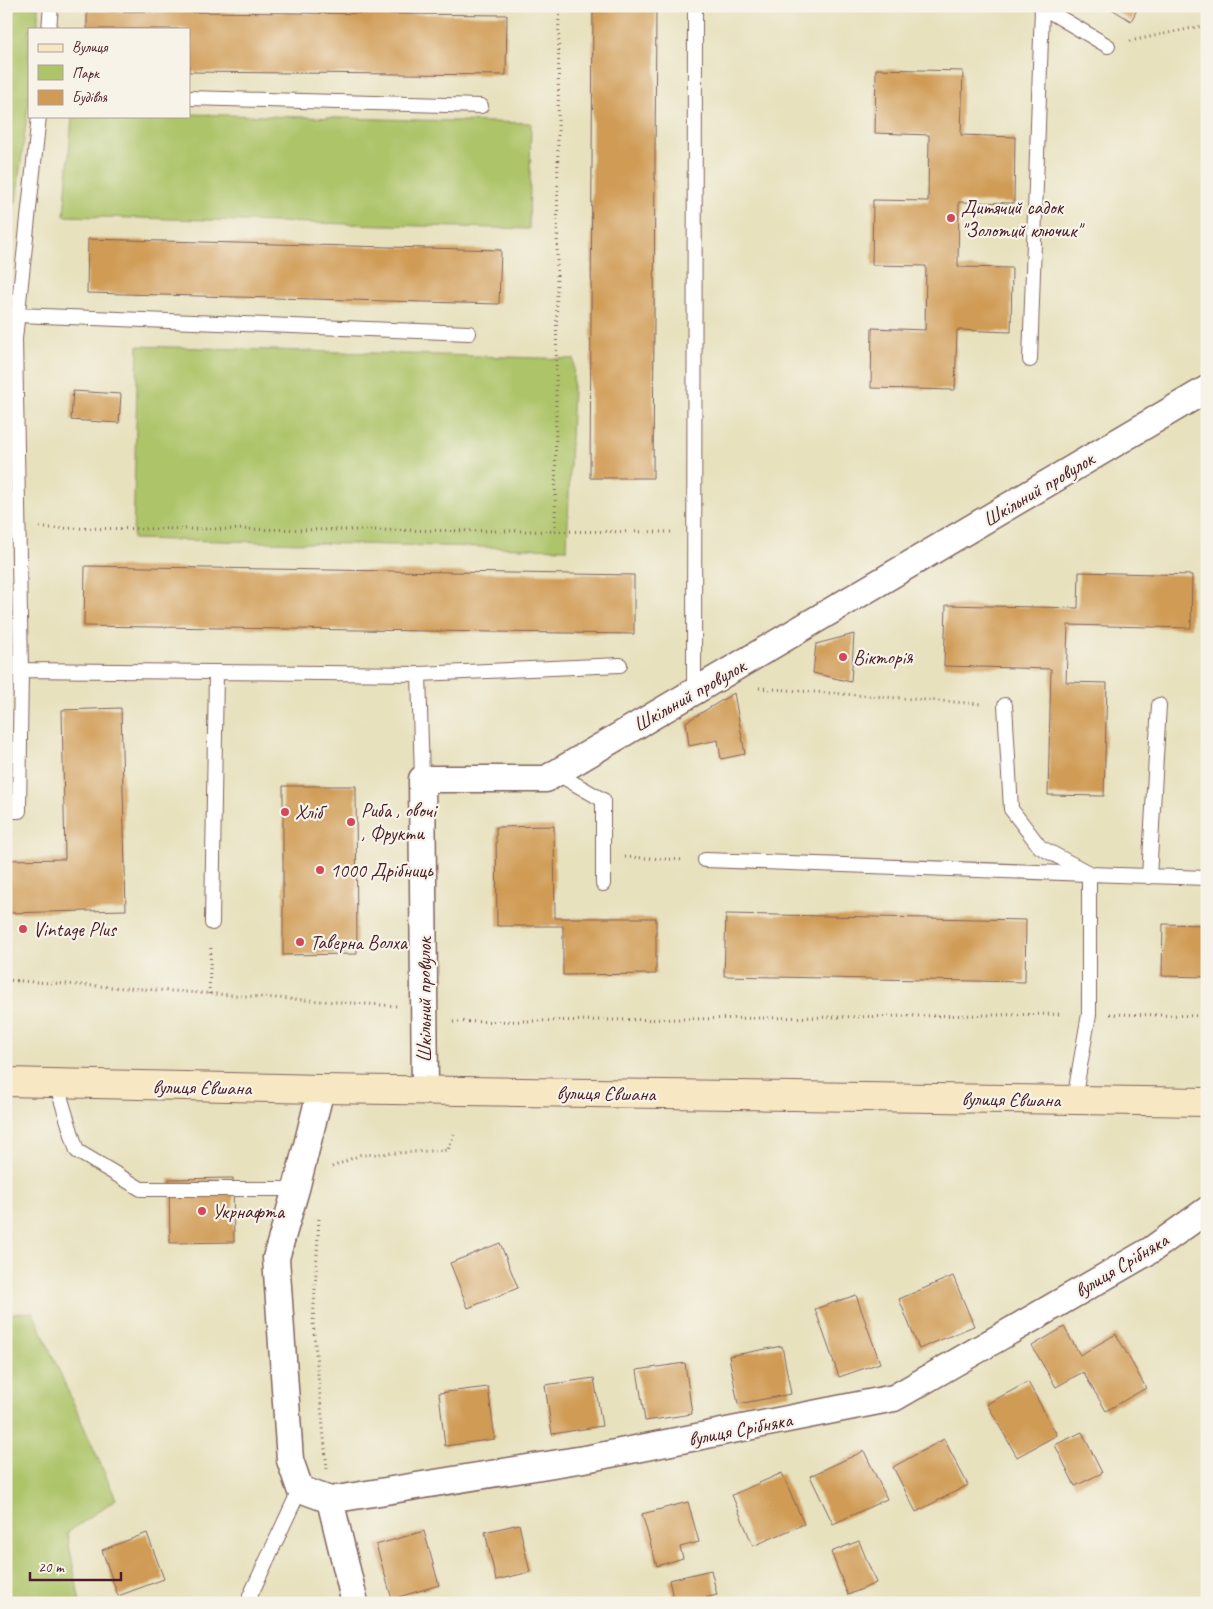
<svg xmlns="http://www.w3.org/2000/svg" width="1213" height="1609" font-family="Caveat,sans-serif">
  <rect width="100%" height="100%" fill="#f7f3e8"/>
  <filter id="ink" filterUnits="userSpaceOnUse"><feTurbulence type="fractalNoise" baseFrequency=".02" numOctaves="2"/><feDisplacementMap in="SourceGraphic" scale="10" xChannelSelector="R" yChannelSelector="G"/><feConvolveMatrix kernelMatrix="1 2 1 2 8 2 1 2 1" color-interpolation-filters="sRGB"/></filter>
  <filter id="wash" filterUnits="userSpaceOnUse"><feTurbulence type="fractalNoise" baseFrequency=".0096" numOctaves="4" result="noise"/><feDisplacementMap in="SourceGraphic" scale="20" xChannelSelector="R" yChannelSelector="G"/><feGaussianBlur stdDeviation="1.12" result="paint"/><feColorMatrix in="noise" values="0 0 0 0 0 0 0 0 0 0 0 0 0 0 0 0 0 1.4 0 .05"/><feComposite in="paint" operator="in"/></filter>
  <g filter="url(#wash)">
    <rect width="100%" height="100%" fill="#e7e1be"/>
    <path fill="#adc469" stroke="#7c724a" d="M 6,6 L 38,6 L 38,29 L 29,29 L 29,100 L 16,201 L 6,216 Z
      M 189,114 L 531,123 L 529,229 L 64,216 L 72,116 L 189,116 Z
      M 138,346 L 574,359 L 567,549 L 133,539 Z
      M 33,1312 L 116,1499 L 67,1533 L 80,1603 L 6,1603 L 6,1314 Z"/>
    <g id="blocks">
      <path fill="#d09b55" d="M 593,6 L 656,6 L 653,478 L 590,478 Z
        M 1107,6 L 1139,6 L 1131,21 Z
        M 87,11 L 507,15 L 506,75 L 189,72 L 189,29 L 87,29 Z
        M 876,69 L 963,71 L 961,135 L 1015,137 L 1014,203 L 959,202 L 958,267 L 1012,268 L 1011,332 L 957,330 L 955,390 L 871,388 L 872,328 L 925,330 L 926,266 L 872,265 L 873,200 L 928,201 L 929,135 L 875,133 Z
        M 88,239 L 501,250 L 499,304 L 87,293 Z
        M 73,391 L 121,394 L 119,423 L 71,420 Z
        M 85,566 L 634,575 L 634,634 L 84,626 Z
        M 1079,572 L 1192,575 L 1191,628 L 1068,625 L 1066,682 L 1107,683 L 1104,796 L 1048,795 L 1051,669 L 944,666 L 946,605 L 1078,608 Z
        M 854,634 L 851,682 L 813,673 L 816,644 Z
        M 734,693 L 745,754 L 721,759 L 718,740 L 689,746 L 686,722 Z
        M 121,708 L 126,910 L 6,913 L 6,860 L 65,859 L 62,710 Z
        M 283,786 L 356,786 L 357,954 L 283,955 Z
        M 554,826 L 555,918 L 656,918 L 656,974 L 563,975 L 563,926 L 497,926 L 496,827 Z
        M 726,914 L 1026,920 L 1025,982 L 724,976 Z
        M 1163,924 L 1207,925 L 1207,977 L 1162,976 Z
        M 233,1178 L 234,1242 L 170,1243 L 169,1179 Z
        M 500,1243 L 518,1288 L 468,1308 L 450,1263 Z
        M 953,1276 L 974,1326 L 919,1349 L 899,1299 Z
        M 856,1295 L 880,1363 L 839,1377 L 815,1309 Z
        M 1064,1327 L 1080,1355 L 1116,1334 L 1146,1388 L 1106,1411 L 1083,1372 L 1056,1387 L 1032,1346 Z
        M 782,1346 L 791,1394 L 738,1404 L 729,1356 Z
        M 685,1363 L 692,1414 L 645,1421 L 637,1370 Z
        M 594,1378 L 602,1426 L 552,1434 L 545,1385 Z
        M 1028,1382 L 1057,1435 L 1017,1457 L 987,1404 Z
        M 488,1387 L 495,1439 L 445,1446 L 439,1393 Z
        M 1082,1432 L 1102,1473 L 1075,1486 L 1055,1445 Z
        M 944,1439 L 968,1485 L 916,1512 L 893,1467 Z
        M 864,1451 L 887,1499 L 833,1524 L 810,1476 Z
        M 782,1473 L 804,1524 L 753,1546 L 732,1495 Z
        M 688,1502 L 699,1542 L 680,1547 L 683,1558 L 657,1566 L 642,1514 Z
        M 519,1524 L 530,1572 L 496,1580 L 485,1532 Z
        M 424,1531 L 439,1585 L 392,1599 L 376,1545 Z
        M 147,1533 L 164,1579 L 118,1596 L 102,1550 Z
        M 859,1541 L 876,1583 L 848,1595 L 831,1552 Z
        M 711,1570 L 717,1595 L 684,1603 L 674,1603 L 669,1580 Z"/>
    </g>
  </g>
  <g filter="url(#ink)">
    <use href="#blocks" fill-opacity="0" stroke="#81635e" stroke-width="1"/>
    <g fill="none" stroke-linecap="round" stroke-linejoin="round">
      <defs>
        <path id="lane" d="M 1040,6 L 1108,46
          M 49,29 L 51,6
          M 189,98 L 481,106
          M 39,116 L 15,339 L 21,670 L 419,674 L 422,779
          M 18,315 L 469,333
          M 6,318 L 15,338
          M 1030,360 L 1042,8
          M 419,674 L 620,665
          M 694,692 L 695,6
          M 1005,705 L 1011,809 L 1040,847 L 1087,872
          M 556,773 L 603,800 L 603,884
          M 6,811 L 19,811 L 21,670
          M 705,860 L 1089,874
          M 1149,877 L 1159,705
          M 212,923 L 216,672
          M 56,1083 L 77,1151 L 141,1189 L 296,1189
          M 1074,1100 L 1089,1014 L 1089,874 L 1207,878
          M 252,1603 L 250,1596 L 300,1489"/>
        <path id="street" d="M 321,1089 L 296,1189 L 276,1258 L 290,1460 L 300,1489 L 330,1500 L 590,1458 L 894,1398 L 1151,1250 L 1207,1210
          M 425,1091 L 422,779 L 546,779 L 1207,389
          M 330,1500 L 355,1603"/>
        <path id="secondary" d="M 6,1082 L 321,1089 L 1207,1102"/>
      </defs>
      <use href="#lane" stroke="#81635e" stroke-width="16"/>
      <use href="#street" stroke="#81635e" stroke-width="29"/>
      <use href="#secondary" stroke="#81635e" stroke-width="30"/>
      <path stroke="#81635e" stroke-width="3" stroke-dasharray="1 4" stroke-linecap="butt" d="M 1130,41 L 1207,25
        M 40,528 L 672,532
        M 555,531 L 559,6
        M 759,688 L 982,704
        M 625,857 L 684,860
        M 6,980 L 397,1006
        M 209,994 L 211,945
        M 1110,1014 L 1207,1016
        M 453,1022 L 1066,1014
        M 332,1167 L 360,1155 L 448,1150 L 454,1134
        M 319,1219 L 313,1323 L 327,1469"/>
      <use href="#lane" stroke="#fff" stroke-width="14"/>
      <use href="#street" stroke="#fff" stroke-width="26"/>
      <use href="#secondary" stroke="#f7e8c3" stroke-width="28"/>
    </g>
  </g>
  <g fill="#d1495b" stroke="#f7f3e8" stroke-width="2">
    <circle cx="951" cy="218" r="5"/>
    <circle cx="843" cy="657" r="5"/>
    <circle cx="285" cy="812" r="5"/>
    <circle cx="351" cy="822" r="5"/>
    <circle cx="320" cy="870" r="5"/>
    <circle cx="23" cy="929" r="5"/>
    <circle cx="300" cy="942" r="5"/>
    <circle cx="202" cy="1211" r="5"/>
  </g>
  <g text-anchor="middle" stroke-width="4.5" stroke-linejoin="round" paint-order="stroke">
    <g font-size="20" fill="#4a1f2b" stroke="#f7f3e8" text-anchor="start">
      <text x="961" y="214">Дитячий садок<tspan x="961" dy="23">"Золотий ключик"</tspan></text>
      <text x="853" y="664">Вікторія</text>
      <text x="361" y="817">Риба , овочі<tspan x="361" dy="23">, Фрукти</tspan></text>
      <text x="295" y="819">Хліб</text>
      <text x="330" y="877">1000 Дрібниць</text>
      <text x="33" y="936">Vintage Plus</text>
      <text x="310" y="949">Таверна Волха</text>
      <text x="212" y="1218">Укрнафта</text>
    </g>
    <g font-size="20" fill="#4a1f2b" stroke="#f7f3e8">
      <text transform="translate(1038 489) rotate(-31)" y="7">Шкільний провулок</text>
      <text transform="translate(689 695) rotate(-30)" y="7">Шкільний провулок</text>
      <text transform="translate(424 1000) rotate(-90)" y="7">Шкільний провулок</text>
      <text transform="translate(202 1087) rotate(1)" y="7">вулиця Євшана</text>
      <text transform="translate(606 1093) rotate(1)" y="7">вулиця Євшана</text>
      <text transform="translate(1011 1099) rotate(1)" y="7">вулиця Євшана</text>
      <text transform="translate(1121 1265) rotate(-31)" y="7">вулиця Срібняка</text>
      <text transform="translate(740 1429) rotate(-11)" y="7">вулиця Срібняка</text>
    </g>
  </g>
  <rect width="1213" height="1609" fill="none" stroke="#f7f3e8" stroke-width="25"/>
  <rect x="28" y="28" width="162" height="90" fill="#f7f3e8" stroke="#b29e9c"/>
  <rect x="38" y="44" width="25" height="8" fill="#f7e8c3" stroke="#b29e9c"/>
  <text x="72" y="52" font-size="15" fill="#4a1f2b">Вулиця</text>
  <rect x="38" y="65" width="25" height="15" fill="#adc469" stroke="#b29e9c"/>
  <text x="72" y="78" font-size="15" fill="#4a1f2b">Парк</text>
  <rect x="38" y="90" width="25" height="15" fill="#d09b55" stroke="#b29e9c"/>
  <text x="72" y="102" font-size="15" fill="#4a1f2b">Будівля</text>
  <path d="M30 1572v8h91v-8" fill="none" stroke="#4a1f2b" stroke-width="2.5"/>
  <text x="38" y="1572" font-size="15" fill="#4a1f2b" stroke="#f7f3e8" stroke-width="4" paint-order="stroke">20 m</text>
</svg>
